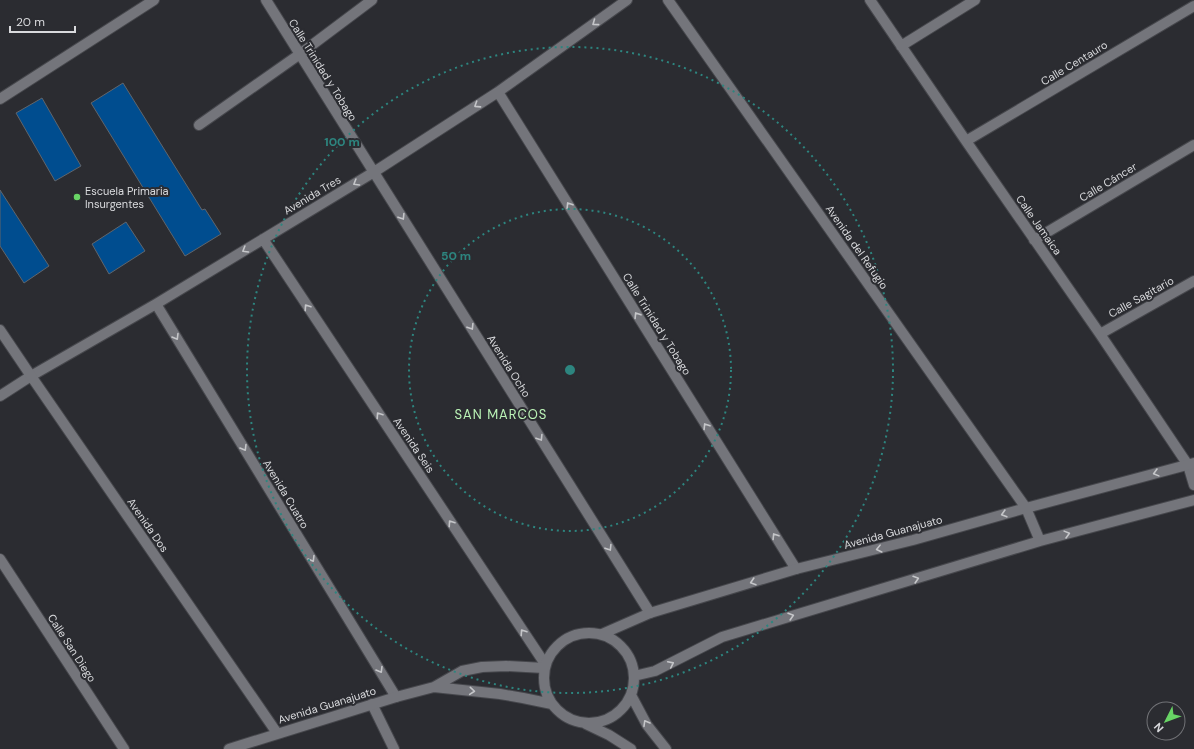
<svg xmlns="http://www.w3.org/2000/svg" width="1194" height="749" font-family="'DM Sans',sans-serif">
  <rect width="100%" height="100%" fill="#2b2c31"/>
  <path fill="#004d8f" stroke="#61656b" d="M 123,83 L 202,210 L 205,209 L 221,234 L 185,256 L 91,103 Z
    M 42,98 L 81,166 L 55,181 L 16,113 Z
    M 0,190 L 49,266 L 24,283 L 0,246 Z
    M 126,222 L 145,251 L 109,274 L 92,244 Z"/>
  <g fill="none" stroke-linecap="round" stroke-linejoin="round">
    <defs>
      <path id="minor" d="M 266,0 L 650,613
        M 870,0 L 966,141 L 1100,334 L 1188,465 L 1194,485
        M 901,46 L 975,0
        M 498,92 L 796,569
        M 0,99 L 154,0
        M 199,125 L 300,54 L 372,0
        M 966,141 L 1194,6
        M 263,239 L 545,664
        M 1034,240 L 1194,145
        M 156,304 L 396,697
        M 1100,334 L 1194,281
        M 0,396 L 31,376 L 156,304 L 374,172 L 498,92 L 627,0
        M 0,559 L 124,749
        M 372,704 L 394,749"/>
      <path id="tertiary" d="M 668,0 L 1026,508 L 1040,541
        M 0,330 L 31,376 L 277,733
        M544 678a45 45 0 1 1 90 0a45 45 0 1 1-90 0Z
        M 602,634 L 650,613 L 796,569 L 913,540 L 1026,508 L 1194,463
        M 634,676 L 655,671 L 722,637 L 1040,541 L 1194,500
        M 434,687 L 500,694 L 523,698 L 552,704
        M 631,695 L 647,725 L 666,749
        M 586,724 L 609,735 L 631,749
        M 229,749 L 396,697 L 434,687 L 462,671 L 482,667 L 506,666 L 544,668"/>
    </defs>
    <use href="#minor" stroke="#46474c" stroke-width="12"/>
    <use href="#tertiary" stroke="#46474c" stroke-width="12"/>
    <use href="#minor" stroke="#74757b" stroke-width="10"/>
    <use href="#tertiary" stroke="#74757b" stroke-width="10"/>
  </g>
  <defs><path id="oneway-chevron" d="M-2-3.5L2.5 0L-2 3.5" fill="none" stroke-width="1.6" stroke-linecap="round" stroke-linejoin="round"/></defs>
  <g stroke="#c5c6c9">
    <use href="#oneway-chevron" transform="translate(595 23) rotate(144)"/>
    <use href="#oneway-chevron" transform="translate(477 105) rotate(147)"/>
    <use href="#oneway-chevron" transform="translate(356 183) rotate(149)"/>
    <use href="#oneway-chevron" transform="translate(569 205) rotate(-122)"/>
    <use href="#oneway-chevron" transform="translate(402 217) rotate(58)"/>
    <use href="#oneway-chevron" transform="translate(245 250) rotate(149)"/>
    <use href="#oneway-chevron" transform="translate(307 307) rotate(-124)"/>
    <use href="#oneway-chevron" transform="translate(637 315) rotate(-122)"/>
    <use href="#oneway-chevron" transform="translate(471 327) rotate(58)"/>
    <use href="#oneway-chevron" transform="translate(176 337) rotate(59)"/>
    <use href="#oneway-chevron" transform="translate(379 415) rotate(-124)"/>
    <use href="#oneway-chevron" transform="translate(706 426) rotate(-122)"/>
    <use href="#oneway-chevron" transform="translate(540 438) rotate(58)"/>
    <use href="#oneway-chevron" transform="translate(244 448) rotate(59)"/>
    <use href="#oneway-chevron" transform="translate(1156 473) rotate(165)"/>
    <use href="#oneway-chevron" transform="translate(1004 514) rotate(164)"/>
    <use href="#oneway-chevron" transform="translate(451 523) rotate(-124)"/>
    <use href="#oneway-chevron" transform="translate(1067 534) rotate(-15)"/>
    <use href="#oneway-chevron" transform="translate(775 536) rotate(-122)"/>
    <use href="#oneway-chevron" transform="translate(609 548) rotate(58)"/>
    <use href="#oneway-chevron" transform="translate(879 549) rotate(166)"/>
    <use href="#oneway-chevron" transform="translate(312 559) rotate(59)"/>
    <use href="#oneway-chevron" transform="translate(916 579) rotate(-17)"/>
    <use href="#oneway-chevron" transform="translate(753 582) rotate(163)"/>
    <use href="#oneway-chevron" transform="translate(791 616) rotate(-17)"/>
    <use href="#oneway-chevron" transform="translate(523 632) rotate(-124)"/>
    <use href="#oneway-chevron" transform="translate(671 664) rotate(-26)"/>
    <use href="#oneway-chevron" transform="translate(380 670) rotate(59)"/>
    <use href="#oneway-chevron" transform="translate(472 691) rotate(5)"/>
    <use href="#oneway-chevron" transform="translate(646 723) rotate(-120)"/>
  </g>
  <g fill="none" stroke="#2d857f" stroke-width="2" stroke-dasharray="2 4">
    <circle cx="570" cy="370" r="161"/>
    <circle cx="570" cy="370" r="323"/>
  </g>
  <circle fill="#68d465" stroke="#2b2c31" stroke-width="1.5" cx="77" cy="197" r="4"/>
  <g text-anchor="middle" stroke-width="4" stroke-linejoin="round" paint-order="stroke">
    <g font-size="11" fill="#d9dadd" stroke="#2b2c31">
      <text transform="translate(1074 63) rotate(-31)" y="4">Calle Centauro</text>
      <text transform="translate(323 70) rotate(58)" y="4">Calle Trinidad y Tobago</text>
      <text transform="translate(1108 182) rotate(-31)" y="4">Calle Cáncer</text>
      <text transform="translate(312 195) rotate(-31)" y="4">Avenida Tres</text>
      <text transform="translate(1039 225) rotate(55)" y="4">Calle Jamaica</text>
      <text transform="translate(857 247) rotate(55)" y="4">Avenida del Refugio</text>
      <text transform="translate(1141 297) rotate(-29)" y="4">Calle Sagitario</text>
      <text transform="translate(657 324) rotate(58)" y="4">Calle Trinidad y Tobago</text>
      <text transform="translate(509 366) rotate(58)" y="4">Avenida Ocho</text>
      <text transform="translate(414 445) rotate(56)" y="4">Avenida Seis</text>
      <text transform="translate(286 494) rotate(59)" y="4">Avenida Cuatro</text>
      <text transform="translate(148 525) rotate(55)" y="4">Avenida Dos</text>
      <text transform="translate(893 532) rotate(-15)" y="4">Avenida Guanajuato</text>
      <text transform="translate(72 648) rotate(57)" y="4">Calle San Diego</text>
      <text transform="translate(327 705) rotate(-17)" y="4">Avenida Guanajuato</text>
    </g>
    <g font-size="11" fill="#d9dadd" stroke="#2b2c31" text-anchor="start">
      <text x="85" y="195">Escuela Primaria<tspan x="85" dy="13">Insurgentes</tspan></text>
    </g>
    <g font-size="13" letter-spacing="1" fill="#bbf4b7" stroke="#2b2c31">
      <text x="501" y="419">SAN MARCOS</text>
    </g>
  </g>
  <circle cx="570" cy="370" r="6" fill="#2d857f" stroke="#2b2c31" stroke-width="2"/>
  <g font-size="12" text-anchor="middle" font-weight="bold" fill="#2d857f" stroke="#2b2c31" stroke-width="4" stroke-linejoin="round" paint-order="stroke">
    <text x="342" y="146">100 m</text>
    <text x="456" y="260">50 m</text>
  </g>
  <g transform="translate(1166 721) rotate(228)"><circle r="19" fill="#2b2c31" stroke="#717276"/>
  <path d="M0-3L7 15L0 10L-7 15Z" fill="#68d465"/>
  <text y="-6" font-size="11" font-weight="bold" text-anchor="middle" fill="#d9dadd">N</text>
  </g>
  <path d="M10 26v6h65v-6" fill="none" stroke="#d9dadd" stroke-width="2"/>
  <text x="16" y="26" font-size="12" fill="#d9dadd" stroke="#2b2c31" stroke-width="3" paint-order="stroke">20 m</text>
</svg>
